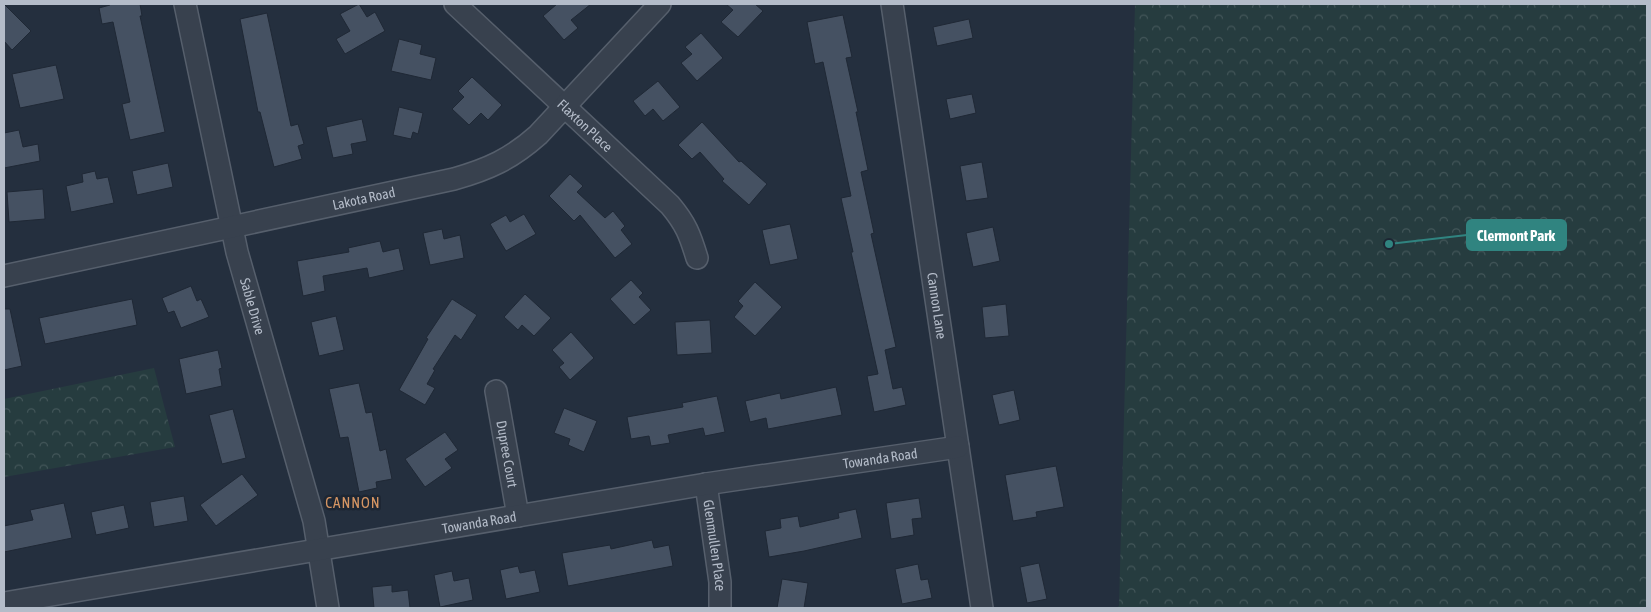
<svg xmlns="http://www.w3.org/2000/svg" width="1651" height="612" font-family="'Asap Condensed',sans-serif">
  <defs>
    <pattern id="forest-crowns" width="20" height="18" patternUnits="userSpaceOnUse" patternTransform="scale(1.25)"><rect width="20" height="18" fill="#263c3f"/><path d="M2 6a3 3 0 1 1 6 0M12 15a3 3 0 1 1 6 0" fill="none" stroke="#435659"/></pattern>
  </defs>
  <rect width="100%" height="100%" fill="#242f3e"/>
  <path fill="url(#forest-crowns)" d="M 1135,4 L 1647,4 L 1647,608 L 1116,608 L 1119,606 Z
    M 154,368 L 175,447 L 4,477 L 4,399 Z"/>
  <path fill="#455162" stroke="#1f2835" d="M 4,4 L 31,31 L 12,50 L 4,41 Z
    M 110,4 L 140,4 L 142,16 L 140,16 L 165,132 L 130,140 L 122,104 L 130,102 L 113,22 L 102,24 L 99,8 L 110,5 Z
    M 359,4 L 367,17 L 375,12 L 385,31 L 345,54 L 336,39 L 350,31 L 340,14 Z
    M 557,4 L 591,4 L 571,20 L 578,28 L 564,40 L 543,16 Z
    M 726,4 L 755,4 L 763,11 L 738,37 L 721,22 L 733,10 Z
    M 267,13 L 291,126 L 298,124 L 304,144 L 298,146 L 302,159 L 274,167 L 260,112 L 258,112 L 240,19 Z
    M 843,15 L 852,57 L 846,58 L 858,112 L 856,112 L 868,170 L 861,172 L 874,233 L 871,234 L 896,347 L 885,350 L 893,389 L 902,387 L 906,405 L 874,412 L 867,376 L 878,374 L 851,252 L 853,252 L 841,198 L 851,196 L 823,62 L 815,64 L 807,22 Z
    M 969,19 L 973,38 L 937,46 L 933,27 Z
    M 701,33 L 723,58 L 697,81 L 681,63 L 692,54 L 685,47 Z
    M 399,39 L 422,45 L 420,54 L 436,58 L 431,80 L 391,71 Z
    M 56,65 L 64,99 L 20,108 L 12,74 Z
    M 472,77 L 502,105 L 488,120 L 481,113 L 469,125 L 452,109 L 464,97 L 458,91 Z
    M 658,81 L 680,107 L 663,121 L 653,109 L 645,116 L 633,101 Z
    M 972,94 L 976,113 L 950,119 L 946,99 Z
    M 399,107 L 423,113 L 418,134 L 413,132 L 411,139 L 393,135 Z
    M 362,119 L 367,141 L 351,144 L 353,154 L 333,158 L 326,127 Z
    M 702,122 L 739,162 L 741,161 L 767,184 L 749,205 L 722,181 L 724,179 L 700,152 L 692,159 L 678,145 Z
    M 19,130 L 23,147 L 38,144 L 40,161 L 4,168 L 4,133 Z
    M 982,162 L 988,198 L 966,201 L 960,166 Z
    M 168,163 L 173,187 L 137,195 L 132,171 Z
    M 95,171 L 97,179 L 108,177 L 114,203 L 71,212 L 66,186 L 83,182 L 82,174 Z
    M 570,174 L 583,186 L 577,192 L 605,218 L 613,211 L 625,226 L 621,230 L 632,244 L 615,258 L 580,215 L 574,221 L 549,196 Z
    M 43,189 L 45,219 L 9,222 L 7,192 Z
    M 524,214 L 536,234 L 506,251 L 490,224 L 506,215 L 510,222 Z
    M 790,224 L 798,259 L 770,265 L 762,230 Z
    M 993,227 L 1000,261 L 973,267 L 966,233 Z
    M 442,229 L 444,239 L 460,235 L 464,258 L 430,265 L 423,233 Z
    M 380,241 L 383,252 L 399,248 L 404,270 L 369,278 L 367,268 L 323,276 L 325,291 L 303,296 L 297,261 L 349,252 L 348,248 Z
    M 631,280 L 643,293 L 639,297 L 651,310 L 634,325 L 610,299 Z
    M 755,282 L 782,307 L 755,336 L 734,317 L 743,306 L 738,301 Z
    M 191,286 L 197,301 L 201,299 L 209,317 L 181,328 L 174,311 L 168,313 L 162,298 Z
    M 525,294 L 551,318 L 534,336 L 522,325 L 518,330 L 504,317 Z
    M 132,299 L 137,325 L 45,344 L 39,318 Z
    M 452,299 L 477,315 L 461,340 L 455,335 L 433,369 L 435,370 L 427,384 L 435,388 L 425,405 L 399,390 L 428,339 L 426,338 Z
    M 1006,304 L 1009,336 L 985,338 L 982,307 Z
    M 4,309 L 10,309 L 22,366 L 4,370 Z
    M 336,316 L 344,350 L 319,356 L 311,322 Z
    M 710,320 L 712,353 L 677,355 L 675,322 Z
    M 571,332 L 594,358 L 570,380 L 559,367 L 564,363 L 552,350 Z
    M 218,350 L 222,368 L 219,369 L 222,386 L 186,394 L 179,359 Z
    M 359,383 L 366,413 L 372,412 L 380,451 L 386,449 L 392,479 L 376,482 L 377,488 L 359,492 L 348,437 L 340,438 L 329,389 Z
    M 836,387 L 842,415 L 768,429 L 766,418 L 750,422 L 745,401 L 780,393 L 781,399 Z
    M 1014,390 L 1020,420 L 999,425 L 992,395 Z
    M 717,396 L 725,432 L 705,436 L 703,428 L 668,435 L 670,443 L 651,446 L 649,436 L 631,439 L 627,417 L 683,407 L 682,403 Z
    M 564,408 L 597,421 L 584,452 L 568,445 L 570,439 L 554,433 Z
    M 233,409 L 246,458 L 222,464 L 209,415 Z
    M 445,432 L 458,450 L 445,459 L 452,468 L 425,487 L 405,459 Z
    M 1056,466 L 1064,507 L 1036,512 L 1037,517 L 1013,521 L 1005,475 Z
    M 242,474 L 258,495 L 216,526 L 200,505 Z
    M 184,496 L 188,521 L 154,527 L 150,502 Z
    M 919,498 L 922,518 L 912,519 L 914,535 L 891,539 L 886,503 Z
    M 64,503 L 72,538 L 4,552 L 4,526 L 33,520 L 30,510 Z
    M 124,505 L 129,528 L 96,535 L 91,512 Z
    M 856,509 L 862,538 L 804,551 L 769,557 L 765,531 L 781,528 L 780,519 L 798,516 L 800,527 L 839,518 L 838,513 Z
    M 652,540 L 654,548 L 669,545 L 673,566 L 568,586 L 562,553 L 610,545 L 611,549 Z
    M 1039,563 L 1047,599 L 1027,603 L 1020,567 Z
    M 918,564 L 921,580 L 928,579 L 932,598 L 902,604 L 895,569 Z
    M 518,566 L 520,573 L 535,570 L 540,592 L 506,599 L 500,570 Z
    M 452,571 L 454,581 L 469,578 L 473,600 L 440,607 L 434,575 Z
    M 782,579 L 808,583 L 804,608 L 777,608 Z
    M 392,585 L 392,592 L 408,590 L 410,608 L 374,608 L 372,587 Z"/>
  <g fill="none" stroke-linecap="round" stroke-linejoin="round">
    <defs>
      <g id="minor">
        <path id="s1" d="M 185,4 L 237,252 L 314,521 L 328,608"/>
        <path id="s2" d="M 455,4 L 670,205 C 686,224 690,235 697,258"/>
        <path id="s3" d="M 892,4 L 982,608"/>
        <path id="s4" d="M 4,276 L 454,179 C 489,169 511,159 538,135 L 660,4"/>
        <path id="s5" d="M 496,391 L 518,516"/>
        <path id="s6" d="M 706,484 L 720,582 L 720,608"/>
        <path id="s7" d="M 4,603 L 706,484 L 958,447"/>
      </g>
    </defs>
    <use href="#minor" stroke="#565f6c" stroke-width="24"/>
    <use href="#minor" stroke="#38414e" stroke-width="21"/>
  </g>
  <g text-anchor="middle" stroke-width="5" stroke-linejoin="round" paint-order="stroke">
    <g font-size="14" fill="#b4bcc9" stroke="#1d2633">
      <text dy="5" stroke="none"><textPath href="#s2" startOffset="178">Flaxton Place</textPath></text>
      <text dy="5" stroke="none"><textPath href="#s4" startOffset="368">Lakota Road</textPath></text>
      <text dy="5" stroke="none"><textPath href="#s3" startOffset="305">Cannon Lane</textPath></text>
      <text dy="5" stroke="none"><textPath href="#s1" startOffset="310">Sable Drive</textPath></text>
      <text dy="5" stroke="none"><textPath href="#s5" startOffset="64">Dupree Court</textPath></text>
      <text dy="5" stroke="none"><textPath href="#s7" startOffset="888">Towanda Road</textPath></text>
      <text dy="5" stroke="none"><textPath href="#s7" startOffset="482">Towanda Road</textPath></text>
      <text dy="5" stroke="none"><textPath href="#s6" startOffset="62">Glenmullen Place</textPath></text>
    </g>
    <g font-size="15" letter-spacing="1" fill="#d59563" stroke="#1d2633">
      <text x="353" y="508">CANNON</text>
    </g>
  </g>
  <path fill="none" stroke="#308480" stroke-width="2" d="M1389 244L1467 235"/>
  <circle fill="#308480" stroke="#1d2633" stroke-width="2" cx="1389" cy="244" r="5"/>
  <rect fill="#308480" stroke="#308480" stroke-width="2" x="1467" y="220" width="99" height="30" rx="5"/>
  <g font-size="15" text-anchor="middle" font-weight="bold" fill="#fff">
    <text x="1516" y="241">Clermont Park</text>
  </g>
  <rect width="1651" height="612" fill="none" stroke="#b4bcc9" stroke-width="10"/>
</svg>
